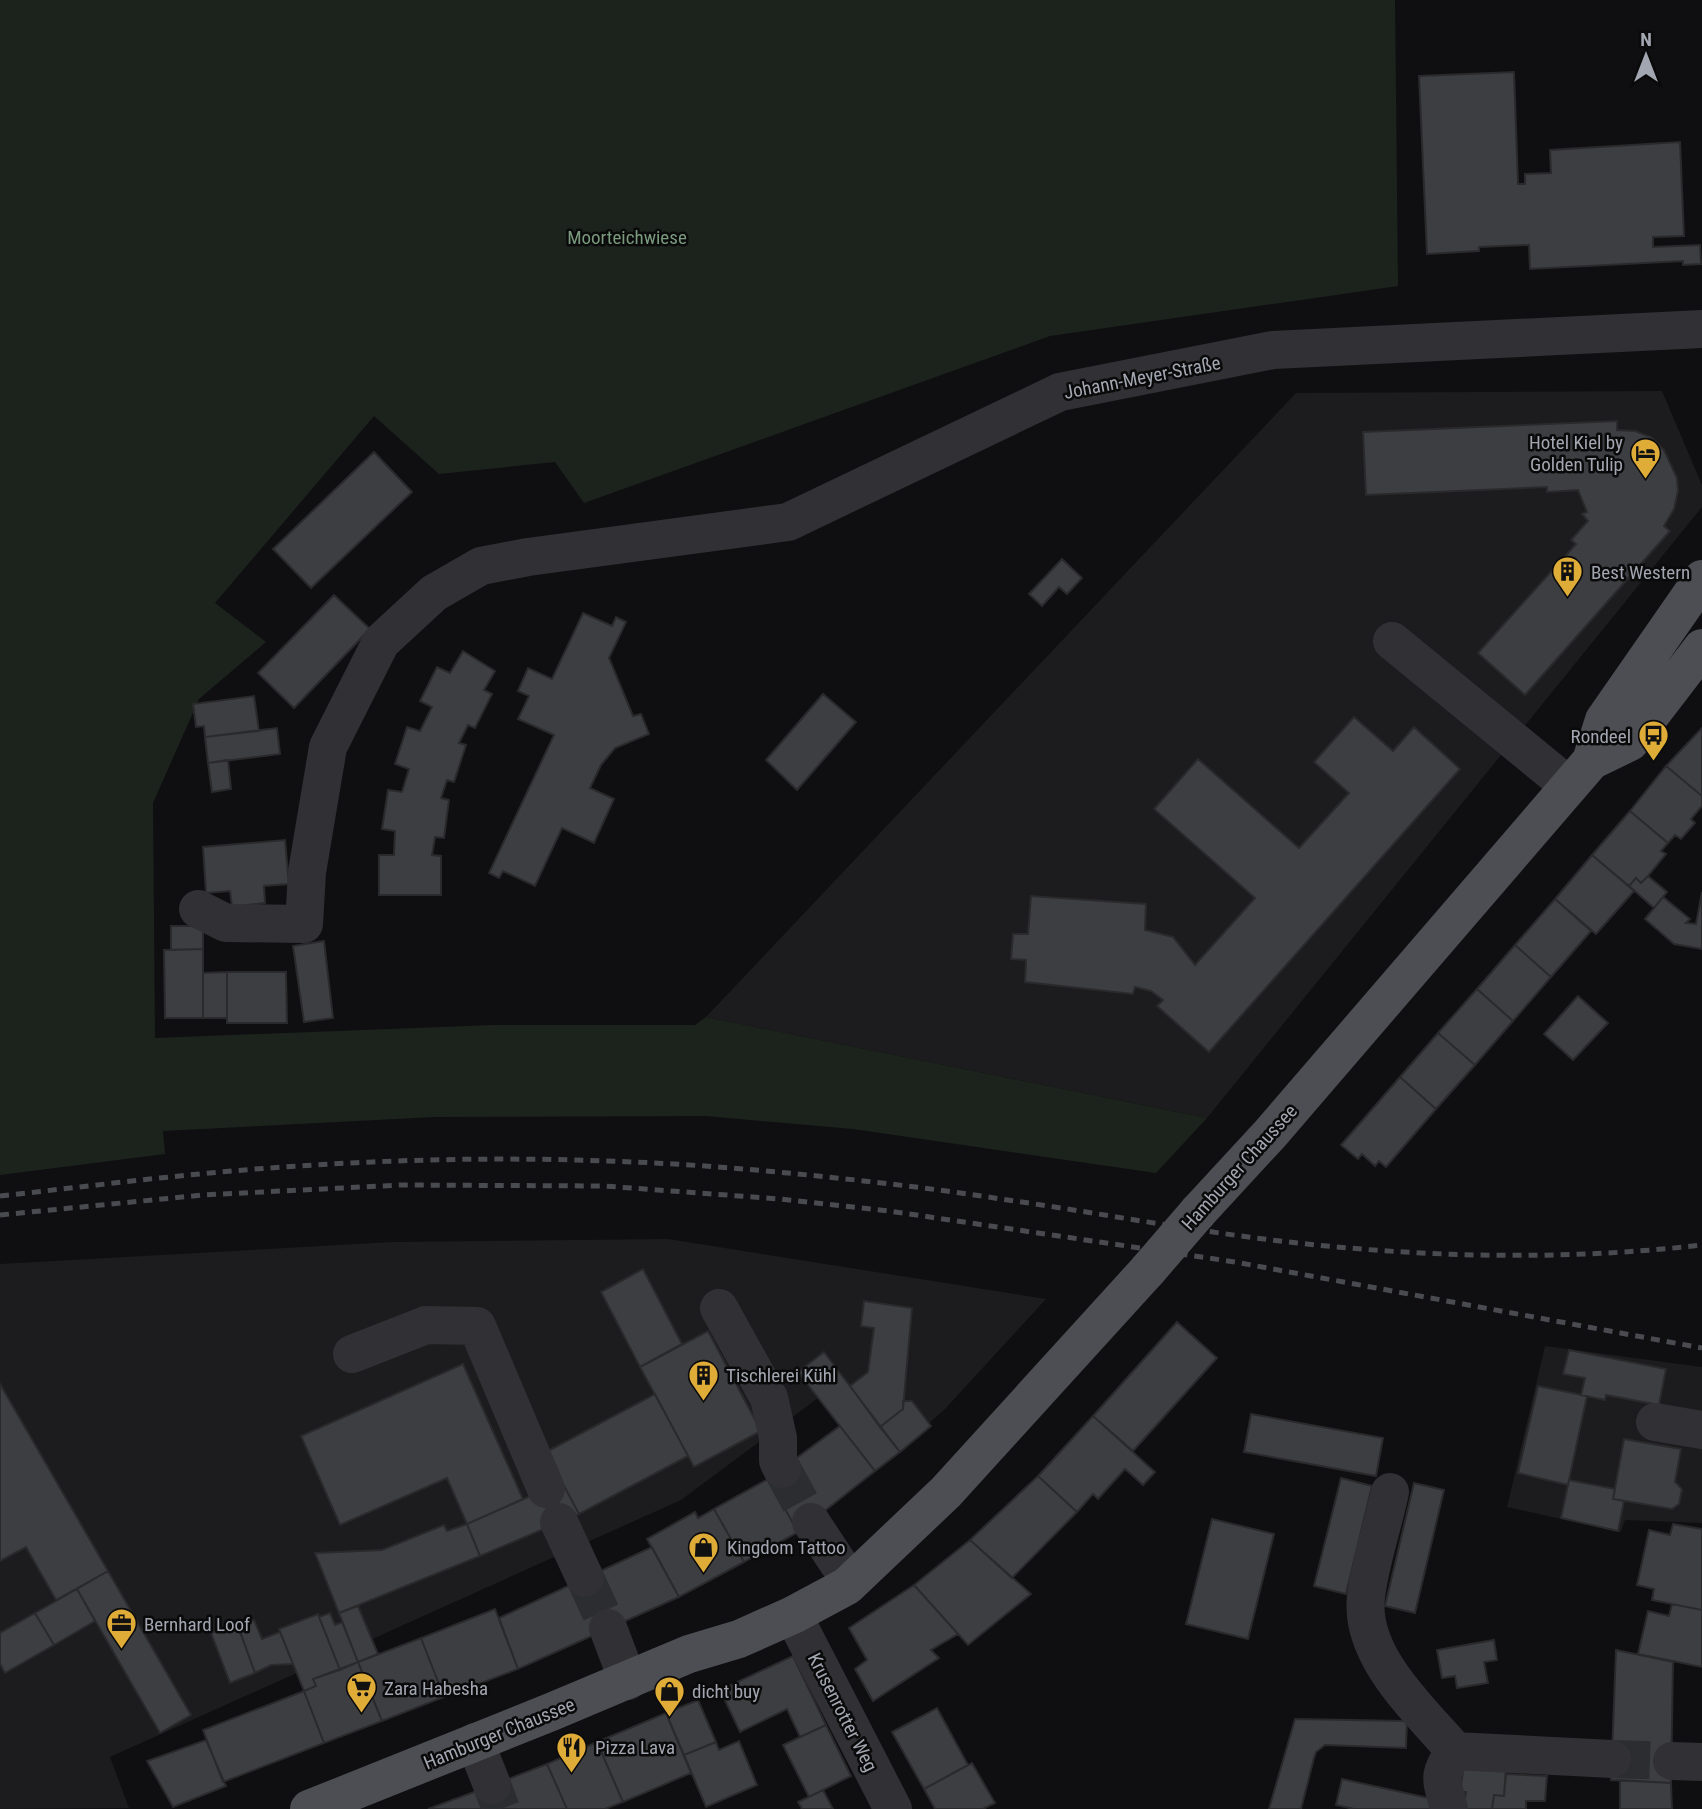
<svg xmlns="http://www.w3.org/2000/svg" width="1702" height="1809" font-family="'Roboto Condensed',sans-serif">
  <rect width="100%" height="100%" fill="#0f0f11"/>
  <path fill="#1c1b1d" d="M 1662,391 L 1702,485 L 1702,507 L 1207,1118 L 706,1017 L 1296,393 Z
    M 668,1239 L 1046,1299 L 945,1409 L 875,1471 L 818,1398 L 681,1500 L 110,1757 L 129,1808 L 0,1809 L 0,1264 L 393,1242 Z
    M 1545,1346 L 1702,1367 L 1702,1523 L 1625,1520 L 1621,1532 L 1507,1507 Z"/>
  <path fill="#1c231d" d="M 0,0 L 1395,0 L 1398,286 L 1050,336 L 584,503 L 555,462 L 439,474 L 374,416 L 215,603 L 266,642 L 199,699 L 153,803 L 155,1038 L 493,1025 L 695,1025 L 706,1017 L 1207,1118 L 1156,1173 L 853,1129 L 706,1116 L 435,1117 L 163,1131 L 165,1154 L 0,1175 Z"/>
  <path fill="#3d3e42" stroke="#2a2a2c" stroke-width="2" d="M 1514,72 L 1518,184 L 1525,184 L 1525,174 L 1551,173 L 1550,150 L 1680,142 L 1684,236 L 1653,237 L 1653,247 L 1700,245 L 1701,264 L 1683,265 L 1683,261 L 1530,269 L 1529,245 L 1479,247 L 1479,251 L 1427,254 L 1419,76 Z
    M 1617,421 L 1617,430 L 1635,431 L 1651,437 L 1664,450 L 1677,478 L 1678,491 L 1674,509 L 1664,526 L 1670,531 L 1525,695 L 1478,653 L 1576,544 L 1571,540 L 1588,521 L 1582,514 L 1587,512 L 1578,490 L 1547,492 L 1547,487 L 1366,495 L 1363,432 Z
    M 374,452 L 412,492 L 311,588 L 273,549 Z
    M 1062,559 L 1082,578 L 1067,594 L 1059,587 L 1042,606 L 1029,594 Z
    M 334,595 L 370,629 L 294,708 L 258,673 Z
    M 583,613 L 612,626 L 616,617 L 626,622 L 609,658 L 633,716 L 641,714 L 649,734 L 615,748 L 601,765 L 590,788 L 614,799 L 594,843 L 562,828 L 535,886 L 503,871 L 499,878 L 489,873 L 554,735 L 518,719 L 529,696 L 518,691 L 528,668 L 552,679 Z
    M 463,651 L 495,671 L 484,690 L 492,694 L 475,728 L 468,725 L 459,743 L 466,745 L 454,782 L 447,780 L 441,798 L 449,800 L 444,838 L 435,837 L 432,855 L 441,856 L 441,895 L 379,895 L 379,855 L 394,855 L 395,831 L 382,829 L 388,790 L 402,792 L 409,769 L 395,764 L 407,727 L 420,731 L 432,707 L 420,701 L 437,667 L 450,673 Z
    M 823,694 L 856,722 L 797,790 L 766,760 Z
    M 254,696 L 259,731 L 205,737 L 204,726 L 196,727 L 193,704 Z
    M 1354,717 L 1393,751 L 1414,727 L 1460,769 L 1209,1052 L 1157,1006 L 1163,1000 L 1151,991 L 1135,987 L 1133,994 L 1025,982 L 1026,960 L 1011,959 L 1013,934 L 1028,934 L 1031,896 L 1146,904 L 1145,930 L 1173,937 L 1195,965 L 1255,898 L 1154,809 L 1198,759 L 1299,848 L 1349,793 L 1314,762 Z
    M 277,728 L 280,754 L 208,763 L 205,737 Z
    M 1702,728 L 1702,796 L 1666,766 Z
    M 228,760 L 231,789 L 212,792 L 208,763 Z
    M 1666,766 L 1702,796 L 1702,806 L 1691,819 L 1695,823 L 1681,839 L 1675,835 L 1668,843 L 1630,811 Z
    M 1630,811 L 1668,843 L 1661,851 L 1666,854 L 1648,876 L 1641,883 L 1636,878 L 1629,886 L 1592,855 Z
    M 285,840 L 289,884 L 264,886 L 265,903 L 232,907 L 230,891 L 206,893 L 203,847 Z
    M 1592,855 L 1634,891 L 1596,934 L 1555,899 Z
    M 1648,876 L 1667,892 L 1654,908 L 1629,886 L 1636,878 L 1641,883 Z
    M 1702,892 L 1702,949 L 1674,944 L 1645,919 L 1663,897 L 1690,919 L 1686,923 L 1696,924 Z
    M 1555,899 L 1591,931 L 1551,977 L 1515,945 Z
    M 171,926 L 203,926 L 203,949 L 171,950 Z
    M 324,941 L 333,1018 L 304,1022 L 293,946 Z
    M 1515,945 L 1551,977 L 1513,1021 L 1477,989 Z
    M 203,949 L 203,1018 L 165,1018 L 164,950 Z
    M 227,972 L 227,1018 L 203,1018 L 203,973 Z
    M 227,972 L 286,972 L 287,1023 L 227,1023 Z
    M 1477,989 L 1513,1021 L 1475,1065 L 1438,1033 Z
    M 1578,996 L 1608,1023 L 1573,1060 L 1544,1034 Z
    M 1438,1033 L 1475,1065 L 1436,1109 L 1400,1077 Z
    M 1400,1077 L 1436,1109 L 1386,1167 L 1379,1161 L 1375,1166 L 1362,1154 L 1358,1159 L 1341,1145 Z
    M 643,1269 L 682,1344 L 640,1367 L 601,1292 Z
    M 864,1301 L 912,1308 L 903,1409 L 880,1427 L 850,1386 L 868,1372 L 874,1328 L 861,1326 Z
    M 1177,1322 L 1217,1358 L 1133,1451 L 1093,1416 Z
    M 708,1331 L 761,1431 L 694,1467 L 640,1367 Z
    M 1569,1350 L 1666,1369 L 1659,1405 L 1606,1395 L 1605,1400 L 1581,1395 L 1585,1378 L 1563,1374 Z
    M 824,1352 L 900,1452 L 875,1471 L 798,1372 Z
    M 463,1364 L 523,1499 L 467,1524 L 447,1478 L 340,1525 L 301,1436 Z
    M 0,1384 L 108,1571 L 56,1600 L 26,1547 L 0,1561 Z
    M 1538,1386 L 1587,1396 L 1568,1485 L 1518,1473 Z
    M 655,1394 L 688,1456 L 579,1514 L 546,1452 Z
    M 903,1401 L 912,1401 L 931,1426 L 900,1452 L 880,1427 L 903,1409 Z
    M 1251,1414 L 1383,1438 L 1376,1476 L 1244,1452 Z
    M 1093,1416 L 1155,1472 L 1143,1485 L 1125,1469 L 1098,1499 L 1093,1494 L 1077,1512 L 1038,1476 Z
    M 840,1426 L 875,1471 L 798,1532 L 768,1479 Z
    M 1624,1439 L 1681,1449 L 1675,1482 L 1682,1489 L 1679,1504 L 1672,1509 L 1613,1499 Z
    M 1038,1476 L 1077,1512 L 1012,1578 L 970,1540 Z
    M 1341,1478 L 1372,1486 L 1346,1594 L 1314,1586 Z
    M 768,1479 L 798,1532 L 744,1562 L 714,1509 Z
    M 1569,1480 L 1615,1489 L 1613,1499 L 1624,1501 L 1618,1531 L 1561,1518 Z
    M 562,1482 L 579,1514 L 480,1556 L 467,1524 Z
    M 1414,1483 L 1444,1490 L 1415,1613 L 1385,1606 Z
    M 714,1509 L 744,1562 L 679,1597 L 647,1539 L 695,1512 L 698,1518 Z
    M 1212,1519 L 1274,1534 L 1248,1639 L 1186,1624 Z
    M 467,1524 L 480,1556 L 339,1613 L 315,1553 L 382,1550 L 444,1525 L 447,1531 Z
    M 1673,1524 L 1702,1529 L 1702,1610 L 1652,1600 L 1654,1589 L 1637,1585 L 1649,1530 L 1670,1535 Z
    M 970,1540 L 1031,1594 L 968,1645 L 914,1585 Z
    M 652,1547 L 679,1597 L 518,1669 L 499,1618 Z
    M 108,1571 L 191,1715 L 160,1733 L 77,1589 Z
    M 914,1585 L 958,1634 L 931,1650 L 939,1658 L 873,1701 L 855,1669 L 867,1660 L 849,1628 Z
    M 77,1589 L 95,1621 L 54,1645 L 35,1613 Z
    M 1672,1604 L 1702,1610 L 1702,1667 L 1638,1654 L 1648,1611 L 1669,1616 Z
    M 358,1606 L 378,1654 L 358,1662 L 339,1613 Z
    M 495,1609 L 518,1669 L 444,1697 L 421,1638 Z
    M 35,1613 L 54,1645 L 5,1673 L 0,1664 L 0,1633 Z
    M 330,1613 L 335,1625 L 342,1622 L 358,1662 L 340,1670 L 319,1617 Z
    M 318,1614 L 340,1670 L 313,1679 L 316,1686 L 304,1691 L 279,1629 Z
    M 254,1620 L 262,1639 L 280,1632 L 293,1664 L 271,1665 L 255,1673 L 238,1626 Z
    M 237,1623 L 255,1673 L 230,1683 L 211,1633 Z
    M 421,1638 L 444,1697 L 382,1721 L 358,1662 Z
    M 1494,1640 L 1497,1660 L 1484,1662 L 1488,1683 L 1457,1688 L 1455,1676 L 1442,1678 L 1437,1650 Z
    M 1616,1650 L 1673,1662 L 1671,1783 L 1611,1780 Z
    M 793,1656 L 826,1725 L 800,1737 L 787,1709 L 740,1732 L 720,1690 Z
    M 358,1662 L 382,1721 L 324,1743 L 304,1691 L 316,1686 L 313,1679 Z
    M 304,1691 L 324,1743 L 223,1782 L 203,1730 Z
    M 698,1700 L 716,1742 L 684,1755 L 666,1713 Z
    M 937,1708 L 968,1765 L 924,1789 L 892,1732 Z
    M 666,1713 L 691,1773 L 623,1802 L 597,1742 Z
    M 1295,1719 L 1407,1721 L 1406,1748 L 1325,1745 L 1316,1752 L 1314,1758 L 1301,1809 L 1269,1809 Z
    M 826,1725 L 851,1776 L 809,1797 L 783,1745 Z
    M 206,1740 L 226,1786 L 173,1807 L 147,1761 Z
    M 739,1741 L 757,1785 L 706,1807 L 684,1755 L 716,1742 L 719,1750 Z
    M 597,1742 L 623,1802 L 605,1809 L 567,1809 L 547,1764 Z
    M 972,1763 L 995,1803 L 983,1809 L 935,1809 L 924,1789 Z
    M 1464,1763 L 1506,1766 L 1504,1796 L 1494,1795 L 1492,1809 L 1463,1809 L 1466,1792 L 1460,1792 Z
    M 547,1764 L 567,1809 L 490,1809 L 482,1789 Z
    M 1506,1774 L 1547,1776 L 1545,1801 L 1526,1801 L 1526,1809 L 1492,1809 L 1494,1795 L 1504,1796 Z
    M 1342,1779 L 1433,1799 L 1431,1809 L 1354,1809 L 1336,1805 Z
    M 1620,1780 L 1671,1783 L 1672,1809 L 1620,1809 Z
    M 482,1789 L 490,1809 L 428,1809 Z
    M 823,1790 L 833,1809 L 802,1809 L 798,1802 Z"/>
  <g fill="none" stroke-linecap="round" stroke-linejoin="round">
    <path stroke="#2c2d31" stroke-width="38" stroke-dasharray="38 19" stroke-linecap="butt" d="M 782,1469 L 811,1522
      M 585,1578 L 608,1628
      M 1612,1759 L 1672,1761
      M 492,1785 L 501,1809"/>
    <path stroke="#313135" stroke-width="38" d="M 1392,641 L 1569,786
      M 198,909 L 226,923 L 304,924 L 307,872 L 328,747 L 381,642 L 434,593 L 481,566 L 528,557 L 788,522 L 1060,392 L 1273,350 L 1702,329
      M 719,1308 L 769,1398 L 778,1438 L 778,1461 L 782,1469
      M 352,1354 L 426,1325 L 477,1326 L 546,1489
      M 1655,1422 L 1702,1430
      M 1390,1492 C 1383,1526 1370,1562 1366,1597 C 1359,1656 1420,1710 1455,1751 C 1436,1776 1442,1780 1449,1809
      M 559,1522 L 585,1578
      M 811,1522 L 838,1563
      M 793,1615 L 893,1809
      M 608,1628 L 628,1681
      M 475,1742 L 492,1785
      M 1455,1751 L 1612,1759
      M 1672,1761 L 1702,1762"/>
    <path stroke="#4d4e54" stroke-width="38" d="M 1591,761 L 1630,742 L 1702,648
      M 1198,1212 L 1270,1134 L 1591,761 L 1604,720 L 1702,579
      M 309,1809 L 551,1712 L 689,1654 L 739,1639 L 793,1615 L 847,1586 L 946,1492 L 1148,1270"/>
    <path stroke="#4a4b50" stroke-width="5" stroke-dasharray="9 7" stroke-linecap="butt" d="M 0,1196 C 100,1185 199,1172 299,1166 C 462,1155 626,1157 788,1173 C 859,1180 931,1188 1001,1199 C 1086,1211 1171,1227 1256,1238 C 1403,1257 1555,1262 1702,1245
      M 0,1215 L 203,1195 L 401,1185 L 604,1186 L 780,1199 L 889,1211 L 1235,1262 L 1702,1348"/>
    <path stroke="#4d4e54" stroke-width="38" d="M 1148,1270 L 1198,1212"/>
  </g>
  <defs>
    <symbol id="hotel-pin" viewBox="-11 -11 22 30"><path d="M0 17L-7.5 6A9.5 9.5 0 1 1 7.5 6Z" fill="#e0ac38" stroke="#0a0a0b"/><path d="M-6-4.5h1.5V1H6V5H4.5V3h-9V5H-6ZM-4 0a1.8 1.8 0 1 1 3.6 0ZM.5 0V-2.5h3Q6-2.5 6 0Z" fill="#111"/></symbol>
    <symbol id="building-pin" viewBox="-11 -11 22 30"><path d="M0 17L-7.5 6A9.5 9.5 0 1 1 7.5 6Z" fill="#e0ac38" stroke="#0a0a0b"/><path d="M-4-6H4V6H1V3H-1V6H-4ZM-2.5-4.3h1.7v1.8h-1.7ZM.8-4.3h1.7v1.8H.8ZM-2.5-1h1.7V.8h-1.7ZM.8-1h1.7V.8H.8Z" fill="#111"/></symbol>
    <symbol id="bus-pin" viewBox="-11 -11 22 30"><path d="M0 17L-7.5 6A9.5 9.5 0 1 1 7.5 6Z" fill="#e0ac38" stroke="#0a0a0b"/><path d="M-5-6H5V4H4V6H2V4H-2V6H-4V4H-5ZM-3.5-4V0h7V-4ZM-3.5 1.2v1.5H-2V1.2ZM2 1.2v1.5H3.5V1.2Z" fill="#111"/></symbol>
    <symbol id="shop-pin" viewBox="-11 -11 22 30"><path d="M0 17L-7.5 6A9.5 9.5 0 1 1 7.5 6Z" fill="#e0ac38" stroke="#0a0a0b"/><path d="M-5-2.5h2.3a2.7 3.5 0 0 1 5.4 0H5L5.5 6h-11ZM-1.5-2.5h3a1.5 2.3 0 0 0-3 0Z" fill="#111"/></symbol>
    <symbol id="office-pin" viewBox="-11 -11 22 30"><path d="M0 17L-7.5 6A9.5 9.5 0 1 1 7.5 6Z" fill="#e0ac38" stroke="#0a0a0b"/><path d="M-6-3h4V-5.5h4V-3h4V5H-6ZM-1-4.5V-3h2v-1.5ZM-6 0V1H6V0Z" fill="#111"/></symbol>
    <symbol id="supermarket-pin" viewBox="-11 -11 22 30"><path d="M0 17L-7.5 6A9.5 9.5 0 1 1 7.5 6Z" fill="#e0ac38" stroke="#0a0a0b"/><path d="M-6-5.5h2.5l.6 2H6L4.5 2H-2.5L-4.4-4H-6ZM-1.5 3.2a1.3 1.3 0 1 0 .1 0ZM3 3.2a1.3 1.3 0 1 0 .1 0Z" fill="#111"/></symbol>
    <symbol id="restaurant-pin" viewBox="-11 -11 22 30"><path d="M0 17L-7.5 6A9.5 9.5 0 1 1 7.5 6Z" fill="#e0ac38" stroke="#0a0a0b"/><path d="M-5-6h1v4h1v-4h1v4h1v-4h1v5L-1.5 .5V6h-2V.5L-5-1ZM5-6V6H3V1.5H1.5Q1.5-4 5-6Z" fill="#111"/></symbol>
  </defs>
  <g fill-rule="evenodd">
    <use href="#hotel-pin" x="1628" y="436" width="35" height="47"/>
    <use href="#building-pin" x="1550" y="554" width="35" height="47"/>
    <use href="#bus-pin" x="1636" y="718" width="35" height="47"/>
    <use href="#building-pin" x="686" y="1358" width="35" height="47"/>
    <use href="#shop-pin" x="686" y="1530" width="35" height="47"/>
    <use href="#office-pin" x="104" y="1606" width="35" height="47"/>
    <use href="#supermarket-pin" x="344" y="1670" width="35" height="47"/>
    <use href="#shop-pin" x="652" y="1674" width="35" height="47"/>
    <use href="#restaurant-pin" x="554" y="1730" width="35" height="47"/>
  </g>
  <g text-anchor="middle" stroke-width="5" stroke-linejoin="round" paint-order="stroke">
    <g font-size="19" fill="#7a9a7d" stroke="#0a0a0b">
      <text x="627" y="244">Moorteichwiese</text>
    </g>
    <g font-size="19" fill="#a2a6b0" stroke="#0a0a0b">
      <text transform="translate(1142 377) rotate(-11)" y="7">Johann-Meyer-Straße</text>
      <text transform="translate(1239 1167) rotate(-48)" y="7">Hamburger Chaussee</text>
      <text transform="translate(843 1712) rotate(63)" y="7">Krusenrotter Weg</text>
      <text transform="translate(499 1733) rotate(-22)" y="7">Hamburger Chaussee</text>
    </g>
    <g font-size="19" fill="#a2a6b0" stroke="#0a0a0b" text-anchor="start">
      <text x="1623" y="449" text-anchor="end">Hotel Kiel by<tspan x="1623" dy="22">Golden Tulip</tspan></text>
      <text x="1591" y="579">Best Western</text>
      <text x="1631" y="743" text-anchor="end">Rondeel</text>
      <text x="726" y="1382">Tischlerei Kühl</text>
      <text x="727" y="1554">Kingdom Tattoo</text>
      <text x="144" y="1631">Bernhard Loof</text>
      <text x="384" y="1695">Zara Habesha</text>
      <text x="692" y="1698">dicht buy</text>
      <text x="595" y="1754">Pizza Lava</text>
    </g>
  </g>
  <g transform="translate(1646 56)" stroke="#0a0a0b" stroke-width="5" paint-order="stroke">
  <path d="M0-5L12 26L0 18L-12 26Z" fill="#a2a6b0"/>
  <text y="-10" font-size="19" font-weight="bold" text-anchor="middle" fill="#a2a6b0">N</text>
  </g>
</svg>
